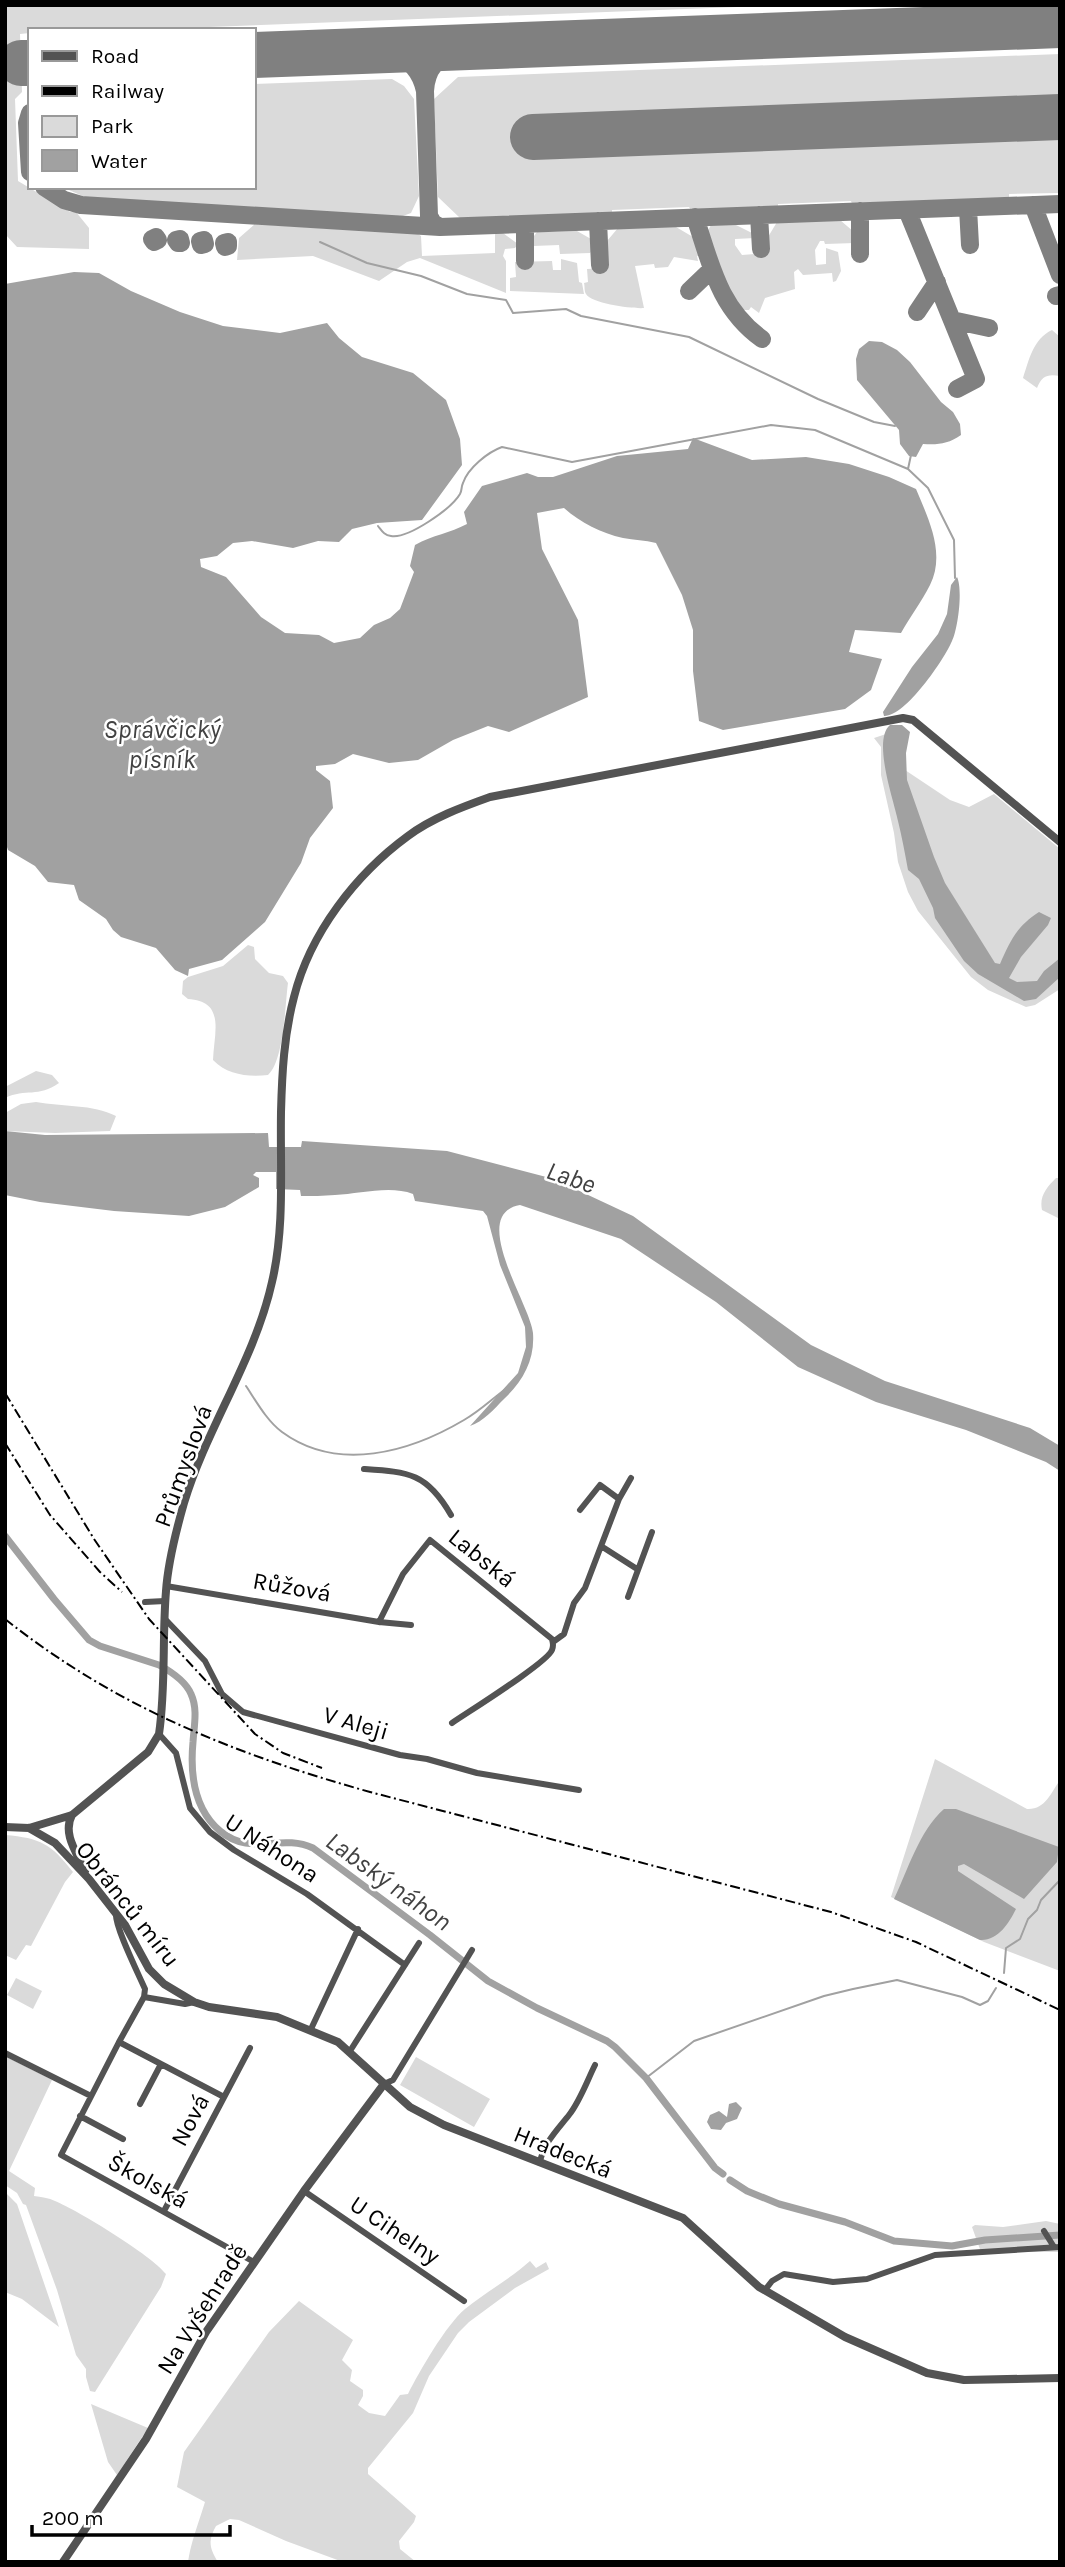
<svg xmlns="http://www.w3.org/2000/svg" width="1065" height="2567" font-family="Karla,sans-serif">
  <rect width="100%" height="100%" fill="#fff"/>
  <path fill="#dadada" d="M 5,5 L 792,5 L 128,30 L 30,30 L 30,33 L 20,34 L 22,92 L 15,99 L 18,181 L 70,212 L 76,212 L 89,228 L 89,249 L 17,247 L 5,234 Z
    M 1060,54 L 1060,193 L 1009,194 L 1009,198 L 852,204 L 851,201 L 778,204 L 778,207 L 691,210 L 689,207 L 612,210 L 612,213 L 460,218 L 438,197 L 434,99 L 458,77 Z
    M 392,79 L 404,86 L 414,99 L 419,196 L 411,213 L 400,217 L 85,197 L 62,187 L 254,187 L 254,84 Z
    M 840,220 L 854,232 L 855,243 L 825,244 L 824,241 L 820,241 L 815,250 L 816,265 L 826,264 L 826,248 L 838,252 L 841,271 L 836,281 L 833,282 L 832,273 L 803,275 L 798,269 L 794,272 L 795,289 L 765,298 L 759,313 L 751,307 L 749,310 L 738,310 L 706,240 L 706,234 L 711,225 L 736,225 L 754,234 L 755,238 L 735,239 L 735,245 L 742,255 L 769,253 L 768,237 L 777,222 Z
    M 255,224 L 418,234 L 421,236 L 422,256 L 495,253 L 495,233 L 503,233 L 518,244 L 515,248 L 505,249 L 503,256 L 506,261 L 506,293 L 420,258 L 407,262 L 379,281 L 313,256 L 237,260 L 239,238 Z
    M 676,227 L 693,237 L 701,256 L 697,256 L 698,261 L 674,257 L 668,267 L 655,268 L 654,264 L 635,266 L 644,308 C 634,309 592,304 586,294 C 584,291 585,287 584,283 L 588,282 L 587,269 L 607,268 L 607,241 L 618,228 Z
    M 577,231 L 591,239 L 594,248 L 590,253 L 560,254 L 559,245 L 533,246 L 534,236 L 537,232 Z
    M 561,259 L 577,263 L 579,282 L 582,283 L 584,294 L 510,291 L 510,278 L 516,277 L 515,262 L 552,261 L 553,270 L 561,270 Z
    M 1052,330 L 1060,337 L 1060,376 C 1047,374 1042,376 1037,388 L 1023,378 C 1029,360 1033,339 1052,330 Z
    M 901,729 L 905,770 L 950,800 L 969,807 L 994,794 L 1060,849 L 1060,989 L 1035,1005 L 1026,1007 L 988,990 L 971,977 L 918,911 L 908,892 L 898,862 L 894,833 L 881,775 L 881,747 L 874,738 Z
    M 248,945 L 254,947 L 255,959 L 269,973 L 283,976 L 288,983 C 285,1005 284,1061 268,1075 C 248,1077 227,1075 213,1060 C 214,1033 226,1001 188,999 L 182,994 L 183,981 L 188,977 L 223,966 Z
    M 36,1071 L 52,1075 L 59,1083 C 38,1098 26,1088 5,1098 L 5,1087 Z
    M 36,1102 C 62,1107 93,1104 116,1116 L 110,1131 L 55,1133 L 5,1131 L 5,1113 L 21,1104 Z
    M 1056,1178 L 1060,1178 L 1060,1219 L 1042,1210 C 1039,1196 1047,1187 1056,1178 Z
    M 935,1759 L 1027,1809 C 1045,1810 1051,1793 1060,1780 L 1060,1971 L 984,1942 L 891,1897 Z
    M 5,1835 C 41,1838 51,1844 73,1872 L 65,1882 L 31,1946 L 26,1945 L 16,1960 L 5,1955 Z
    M 16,1978 L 42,1991 L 33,2009 L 7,1995 Z
    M 5,2056 L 52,2080 L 9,2171 L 35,2188 L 34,2196 C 41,2197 49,2198 55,2201 C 79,2211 151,2255 166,2274 L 161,2287 L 95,2392 L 90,2391 L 86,2377 L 86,2369 L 76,2355 L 57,2290 L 26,2205 L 23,2204 L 17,2193 L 5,2185 Z
    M 416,2057 L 490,2099 L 474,2127 L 400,2085 Z
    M 5,2192 L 17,2204 L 59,2327 L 22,2299 L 5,2292 Z
    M 1046,2221 L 1060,2224 L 1060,2252 L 981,2252 L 972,2227 L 975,2225 L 1003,2227 Z
    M 530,2261 L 536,2268 L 546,2262 L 549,2269 L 515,2288 L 469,2322 L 458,2333 L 429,2376 L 413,2413 L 368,2468 L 368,2474 L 416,2516 L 414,2522 L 399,2541 L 400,2549 L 416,2562 L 343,2562 L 286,2541 L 239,2520 L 230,2519 L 216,2526 C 208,2540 209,2548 218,2562 L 188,2562 C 191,2541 199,2522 205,2502 L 177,2487 L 184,2452 L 269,2332 L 299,2301 L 353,2340 L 342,2360 L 352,2370 L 350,2381 L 363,2390 L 363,2396 L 358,2405 L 369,2413 L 385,2416 L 400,2395 L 408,2394 C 419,2372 446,2325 465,2309 C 486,2292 510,2279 530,2261 Z
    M 91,2404 L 148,2428 L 117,2475 L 108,2462 Z"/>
  <path fill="#a1a1a1" d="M 74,272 L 99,273 L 131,291 L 180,312 L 223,326 L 280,333 L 327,323 L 339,338 L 362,357 L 413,373 L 446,400 L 460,439 L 462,465 L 422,520 L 377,523 L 352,529 L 339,542 L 318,541 L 293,548 L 252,541 L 233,543 L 217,556 L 200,559 L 201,567 L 226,577 L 261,617 L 285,633 L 319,635 L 334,643 L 360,638 L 374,625 L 390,618 L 400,609 L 414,572 L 410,566 L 415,545 C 433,535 450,533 467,524 L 464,512 L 482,486 L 527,473 L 538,477 L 553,477 L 617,456 L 688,449 L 693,438 L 752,460 L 806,457 L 849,464 L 889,477 L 916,489 C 928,518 946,553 930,585 C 922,601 910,617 901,633 L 855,630 L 849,652 L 882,659 L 871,690 L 845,709 L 723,730 L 699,721 L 693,671 L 693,630 L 682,595 L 656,543 C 645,540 634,540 623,538 C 601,533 581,523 564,508 L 537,513 L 542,549 L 578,620 L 588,697 L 509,732 L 488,726 L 453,740 L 418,760 L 389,763 L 353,754 L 335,764 L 316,766 L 316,770 L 330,781 L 333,808 L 310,838 L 301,863 L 265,922 L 222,960 L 189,969 L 188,976 L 175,970 L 156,948 L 121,937 L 113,930 L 106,919 L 79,900 L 74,885 L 48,882 L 35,866 L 8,850 L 5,841 L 5,284 Z
    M 869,341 L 882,342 L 897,350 L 910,362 L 941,402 L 953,412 L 960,424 L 961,435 C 948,444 938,445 923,444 L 916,457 L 909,456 L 900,444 L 899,430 L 857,380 L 856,359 L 859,349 Z
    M 957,577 C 963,589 958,629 952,641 C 944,660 905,717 884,716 L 883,712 L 912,667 L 938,634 L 947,614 L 951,585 Z
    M 890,725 L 902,725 L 910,732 L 906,753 L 907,780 L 934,857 L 945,883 L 995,963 L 1000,964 C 1010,941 1017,926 1039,912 L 1051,918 L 1048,925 L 1021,957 L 1009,978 L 1017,982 L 1037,981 L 1044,971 L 1060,958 L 1060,977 L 1036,999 L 1024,1001 L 978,974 L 964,961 L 935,918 L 933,908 L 919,879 L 908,870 C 905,854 902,837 898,821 C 894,801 872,740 890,725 Z
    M 5,1131 L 45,1135 L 268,1133 L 269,1147 L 301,1147 L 302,1141 L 447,1151 L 554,1179 L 633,1216 L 811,1345 L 885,1381 L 1030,1428 L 1060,1446 L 1060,1471 L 1046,1462 L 966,1430 L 876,1402 L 798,1367 L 716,1302 L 621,1239 L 520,1205 C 468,1214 530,1304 533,1333 C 535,1360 523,1381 504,1399 C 494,1409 483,1422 470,1426 L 518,1373 L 526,1347 L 525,1327 L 500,1265 L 487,1216 L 483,1211 L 415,1201 L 413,1194 C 390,1185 359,1194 335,1195 C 323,1196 312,1196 301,1196 L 300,1190 L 276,1189 L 276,1172 L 256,1172 L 253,1175 L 259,1178 L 259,1187 L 225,1207 L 189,1216 L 114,1211 L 40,1202 L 5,1195 Z
    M 944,1809 L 956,1809 L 1059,1847 L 1057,1862 L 1024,1899 L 964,1864 L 958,1866 L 958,1871 L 1016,1909 C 1009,1923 998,1941 980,1940 L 894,1899 C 908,1870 919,1831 944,1809 Z
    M 736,2102 L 742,2108 L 737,2119 L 726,2123 L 721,2130 L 711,2129 L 707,2122 L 710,2115 L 719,2111 L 727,2117 L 729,2104 Z"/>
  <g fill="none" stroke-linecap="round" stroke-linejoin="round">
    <path stroke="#a1a1a1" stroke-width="2" d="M 320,242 L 367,263 L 421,276 L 467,294 L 506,300 L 513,313 L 566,309 L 581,316 L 689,337 L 818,399 L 874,422 L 895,426
      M 911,455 L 908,469 L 928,488 L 954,540 L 955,578
      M 378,526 C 382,531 384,535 391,536 C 408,539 451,509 460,494 C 462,491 461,487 463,483 C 468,468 488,452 502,447 L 572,462 L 771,425 L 815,430 L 908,469
      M 246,1386 C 256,1401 267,1421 282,1432 C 338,1473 410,1452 464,1420 C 480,1411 493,1398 507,1388
      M 1004,1973 L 1006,1948 L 1020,1939 L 1028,1919 L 1037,1910 L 1041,1900 L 1060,1880
      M 646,2078 L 694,2041 L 824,1996 L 853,1989 L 897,1980 L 962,1997 L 980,2005 L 988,2001 L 996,1988"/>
    <path stroke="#a1a1a1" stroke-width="7" d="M 5,1536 L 54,1599 L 89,1640 L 100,1646 L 159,1665 C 170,1671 186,1682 191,1694 C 198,1709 194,1726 193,1742 C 190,1774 194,1809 220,1831 C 251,1857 280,1833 313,1848 L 430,1935 L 488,1981 L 537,2008 L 607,2041 L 615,2047 L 646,2078 L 715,2168 L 723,2174
      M 730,2180 L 747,2191 L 779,2204 L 845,2222 L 894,2241 L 952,2246 L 985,2240 L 1060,2235"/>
    <path stroke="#808080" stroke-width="18" d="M 319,53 C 360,52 414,38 425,91
      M 30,113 L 27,123 L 30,172
      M 44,187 L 64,200 L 81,205 L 440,227 L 1060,204
      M 1033,205 L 1060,275
      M 968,208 L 970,245
      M 907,210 L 976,379 L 957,389
      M 860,211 L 860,254
      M 759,215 L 761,249
      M 695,217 C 711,265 719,308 762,339
      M 598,221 L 600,265
      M 525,224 L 525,261
      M 440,227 L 433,223 L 429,216 L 425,91 C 428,38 489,47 527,46
      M 156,237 L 158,240 L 154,242 L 152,239 Z
      M 180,239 L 181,243 L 178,243 L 176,240 Z
      M 204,240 L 205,244 L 201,245 L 200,241 Z
      M 228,242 L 228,246 L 225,247 L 224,243 Z
      M 689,291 L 712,269
      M 1056,296 L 1060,295
      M 917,312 L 937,282
      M 952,320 L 989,328"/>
    <path stroke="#808080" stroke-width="46" d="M 254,55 L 1060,25
      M 21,63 L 30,63
      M 533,137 L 1060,117"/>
    <path stroke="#535353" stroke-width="6" d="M 364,1469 C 409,1472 427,1473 451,1515
      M 580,1510 L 600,1485 L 619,1499
      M 601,1546 L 637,1569
      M 166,1586 L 379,1622 L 411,1625
      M 628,1597 L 652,1532
      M 145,1602 L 165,1601
      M 165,1619 L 205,1661 L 222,1694 L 243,1712 L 400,1755 L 427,1759 L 477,1773 L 579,1790
      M 379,1622 L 403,1574 L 430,1540 L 552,1639 C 553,1644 554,1645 552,1650 C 547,1663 468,1712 452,1723
      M 553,1642 L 564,1634 L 574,1603 L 585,1588 L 619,1499 L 631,1478
      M 159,1734 L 176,1753 L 190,1808 L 210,1832 L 234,1850 L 307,1894 L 405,1965
      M 116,1913 C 114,1925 138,1973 145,1989 L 144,1997
      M 311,2029 L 358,1929
      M 119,2042 L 144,1997 L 185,2004 L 194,2002
      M 350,2051 L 419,1943
      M 5,2053 L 91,2096
      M 384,2084 L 393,2080 L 472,1950
      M 224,2097 L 119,2042 L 61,2155 L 254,2262
      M 140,2104 L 161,2064
      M 80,2116 L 123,2139
      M 540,2163 C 542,2145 558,2129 569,2115 C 580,2101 587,2081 595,2065
      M 304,2191 L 464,2301
      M 164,2211 L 250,2048
      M 1044,2231 L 1054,2247
      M 765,2290 L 772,2281 L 784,2274 L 833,2282 L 867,2279 L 935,2255 L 1060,2247"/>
    <path stroke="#535353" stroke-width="8" d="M 72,1815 C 62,1834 77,1853 85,1871
      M 5,1827 L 29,1828 L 72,1815 L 148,1752 L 159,1734 C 166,1687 162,1639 166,1591 C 168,1562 176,1531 184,1503 C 207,1427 255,1359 272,1282 C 285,1227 280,1168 281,1112 C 282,1073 284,1035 294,997 C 310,933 356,874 408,836 C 432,818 462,807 490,797 L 903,718 L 913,720 L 1060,842
      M 29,1828 L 55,1843 L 89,1879 L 125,1925 L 149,1969 L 164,1984 L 194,2002 L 209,2007 L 277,2017 L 338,2042 L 410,2107 L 444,2125 L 683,2218 L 759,2287 L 845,2337 L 927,2373 L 964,2380 L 1060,2378
      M 63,2562 L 146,2439 L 206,2332 L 304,2191 L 384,2084"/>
    <path stroke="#000" stroke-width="2" stroke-dasharray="10 3.5 2 3.5" stroke-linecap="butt" d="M 5,1393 L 94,1539 L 149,1619 L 255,1734 L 283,1753 L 322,1768
      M 5,1443 L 50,1515 L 100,1572 L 122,1592
      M 5,1619 C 116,1707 234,1754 370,1792 L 831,1912 L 916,1942 L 1060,2010"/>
  </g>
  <g text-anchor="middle" stroke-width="5" stroke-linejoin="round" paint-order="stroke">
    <g font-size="24" fill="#000" stroke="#fff">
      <text transform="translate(183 1466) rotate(-70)" y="8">Průmyslová</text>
      <text transform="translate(482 1558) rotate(39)" y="8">Labská</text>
      <text transform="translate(292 1587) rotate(10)" y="8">Růžová</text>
      <text transform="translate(356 1723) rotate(16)" y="8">V Aleji</text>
      <text transform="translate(272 1848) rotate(33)" y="8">U Náhona</text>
      <text transform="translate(128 1904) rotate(52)" y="8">Obránců míru</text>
      <text transform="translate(190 2120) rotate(-62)" y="8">Nová</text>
      <text transform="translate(563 2152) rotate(22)" y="8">Hradecká</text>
      <text transform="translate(148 2181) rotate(29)" y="8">Školská</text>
      <text transform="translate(395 2230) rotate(34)" y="8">U Cihelny</text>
      <text transform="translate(202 2309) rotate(-58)" y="8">Na Vyšehradě</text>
    </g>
    <g font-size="26" font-style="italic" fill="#424242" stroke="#fff">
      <text x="162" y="738">Správčický<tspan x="162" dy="30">písník</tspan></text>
      <text transform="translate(571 1177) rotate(19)" y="9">Labe</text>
      <text transform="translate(389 1881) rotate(36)" y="9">Labský náhon</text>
    </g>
  </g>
  <rect width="1065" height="2567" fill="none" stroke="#000000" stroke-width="14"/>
  <rect x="28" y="28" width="228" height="161" fill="#ffffff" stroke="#999999" stroke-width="2"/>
  <rect x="42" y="51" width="35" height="10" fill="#535353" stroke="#999999" stroke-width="2"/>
  <text x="91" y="63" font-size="21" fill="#000000">Road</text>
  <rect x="42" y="86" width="35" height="10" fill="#000000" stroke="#999999" stroke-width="2"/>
  <text x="91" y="98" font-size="21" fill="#000000">Railway</text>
  <rect x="42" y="116" width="35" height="21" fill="#dadada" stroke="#999999" stroke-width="2"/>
  <text x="91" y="133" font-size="21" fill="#000000">Park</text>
  <rect x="42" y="150" width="35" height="21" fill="#a1a1a1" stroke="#999999" stroke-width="2"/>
  <text x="91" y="168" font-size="21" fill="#000000">Water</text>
  <path d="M32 2525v10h198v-10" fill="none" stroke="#000000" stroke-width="3.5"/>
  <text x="42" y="2525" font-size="21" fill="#000000" stroke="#ffffff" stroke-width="5" paint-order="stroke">200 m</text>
</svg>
